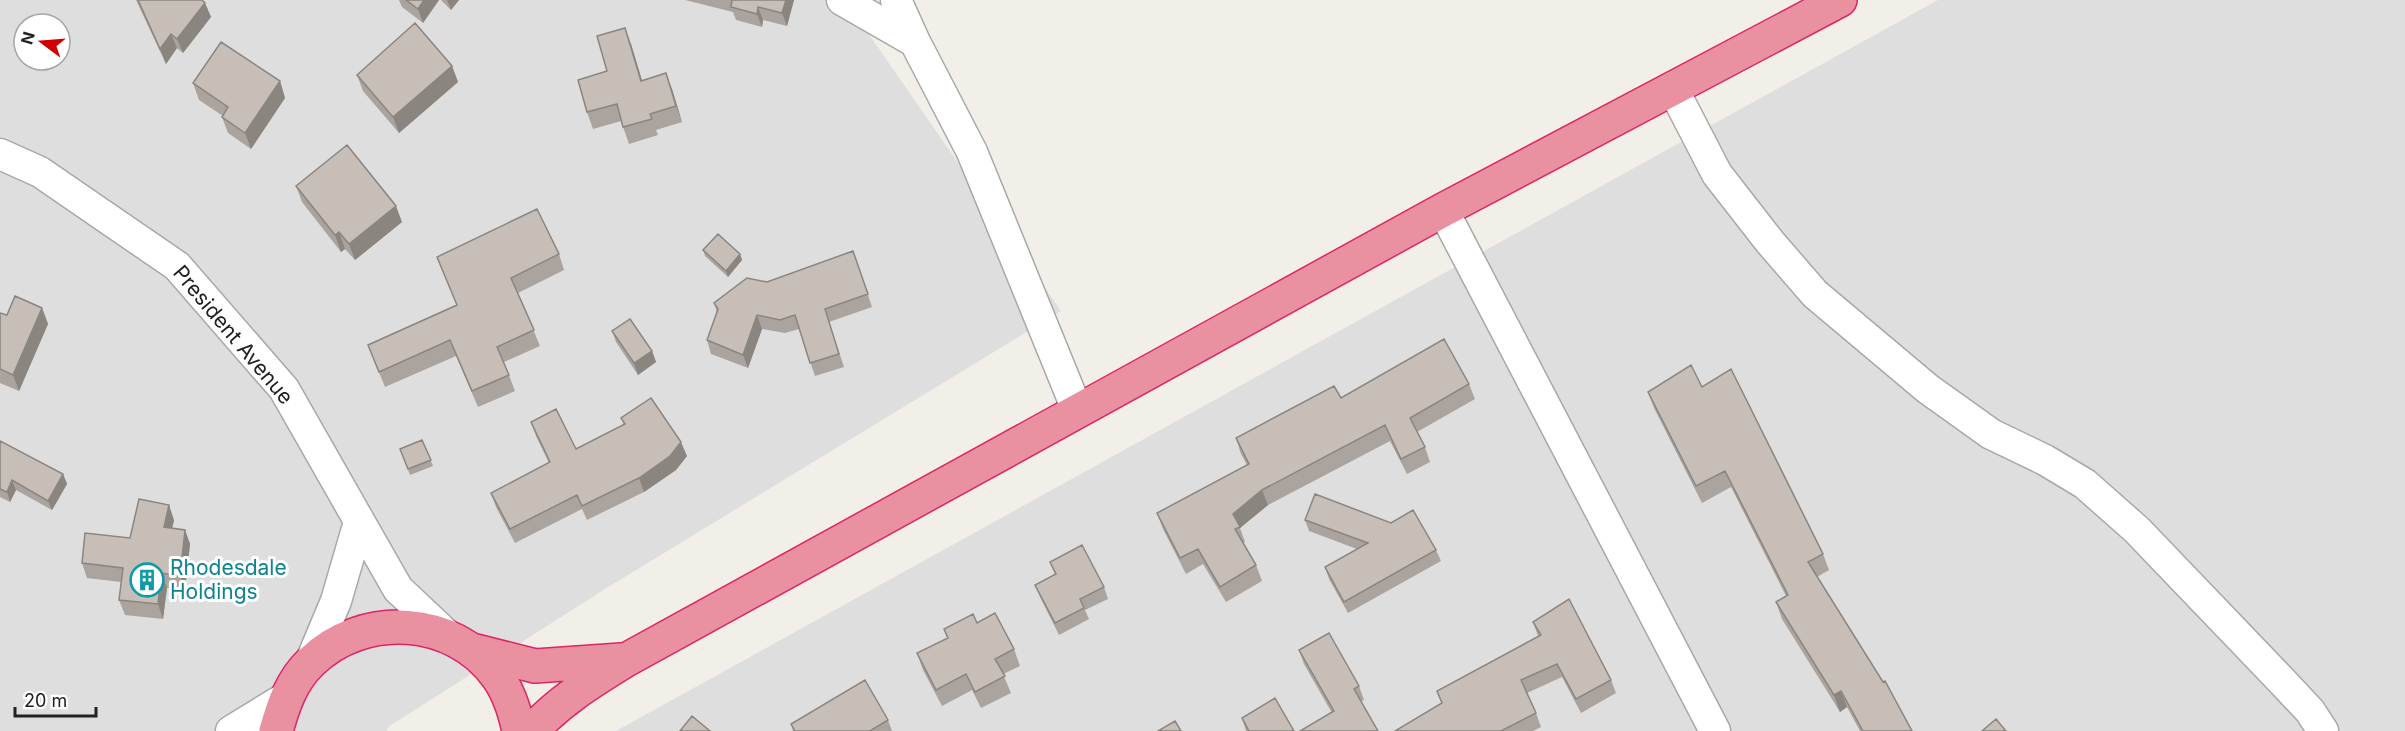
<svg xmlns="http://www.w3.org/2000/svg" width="2405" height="731" font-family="Inter,sans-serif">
  <rect width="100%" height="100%" fill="#f2eee8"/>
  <path fill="#dfdede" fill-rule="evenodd" d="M 0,0 L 845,0 L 1061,311 L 605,589 L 388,727 L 387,731 L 0,731 ZM 24,24 L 60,24 L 60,60 L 24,60 Z
    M 1938,0 L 2405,0 L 2405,731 L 616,731 Z"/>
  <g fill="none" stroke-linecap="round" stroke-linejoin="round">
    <defs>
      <path id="street" d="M 842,0 L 915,42 L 972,152 L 1078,412
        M 896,0 L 915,42
        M 1673,89 L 1717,174 L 1770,242 L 1815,294 L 1928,389 L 1991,434 L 2045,460 L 2085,484 L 2137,530 L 2279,678 L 2310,711 L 2323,731
        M 0,154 L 40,172 L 177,266 L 284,389 L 398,589 L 448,636
        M 1443,210 L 1715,731
        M 310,663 L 336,601 L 359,522
        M 231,731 L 285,698"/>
      <path id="highway" d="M 472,650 L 535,666 L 621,660
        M 276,731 C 283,706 291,681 311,662 C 363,611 454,616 497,676 C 509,692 515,712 519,731
        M 532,731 C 559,701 592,681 626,660 L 1443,210 L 1840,0"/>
    </defs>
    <use href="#street" stroke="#a8a8a8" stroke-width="33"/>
    <use href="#highway" stroke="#de2666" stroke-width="36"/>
    <use href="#street" stroke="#fff" stroke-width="30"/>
    <use href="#highway" stroke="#e990a1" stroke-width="33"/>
  </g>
  <path fill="#aba39d" d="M 136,0 L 202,0 L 205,3 L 211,17 L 183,53 L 177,48 L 166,64 Z
    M 399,0 L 439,0 L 423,23 L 402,7 Z
    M 441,0 L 459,0 L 451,10 Z
    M 685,0 L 794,0 L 787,26 L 763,20 L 762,27 L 736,20 L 733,12 Z
    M 631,44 L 642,81 L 672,89 L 682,122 L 656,130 L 658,135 L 629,144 L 621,121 L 593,129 L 587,112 L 607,71 Z
    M 452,66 L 458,82 L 399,133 L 363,91 L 357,75 Z
    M 280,81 L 285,98 L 251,149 L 228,133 L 222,117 L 223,116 L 199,100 L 193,83 Z
    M 296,186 L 402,222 L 355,260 L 345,249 L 341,252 L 302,202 Z
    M 703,250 L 740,254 L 742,260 L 728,277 L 705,256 Z
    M 853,251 L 872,307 L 829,322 L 844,367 L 815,376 L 799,329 L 785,333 L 762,329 L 748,368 L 711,354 L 707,340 L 717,312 L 714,303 L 767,282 Z
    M 559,254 L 564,270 L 518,293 L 540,346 L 504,362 L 515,391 L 478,407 L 456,356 L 385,387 L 368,345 L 457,306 L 437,257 Z
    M 42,308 L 48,324 L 19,391 L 0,383 L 0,313 L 7,315 Z
    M 612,331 L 652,351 L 656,362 L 638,375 L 616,342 Z
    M 1469,384 L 1475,399 L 1417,432 L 1425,447 L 1430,462 L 1407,474 L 1390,441 L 1268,505 L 1240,528 L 1245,542 L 1243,543 L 1256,565 L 1262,581 L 1226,602 L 1203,564 L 1186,574 L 1163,529 L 1157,513 L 1247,465 L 1241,454 L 1236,438 L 1341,398 Z
    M 1702,387 L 1823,554 L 1829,570 L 1817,577 L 1912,731 L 1860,731 L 1847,707 L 1840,712 L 1782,619 L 1776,602 L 1786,596 L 1731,487 L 1702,503 L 1654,408 L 1648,392 Z
    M 621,418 L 687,456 L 676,470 L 644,492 L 587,520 L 582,509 L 515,543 L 496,507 L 491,493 L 549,463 L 536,436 L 531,422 L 576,449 L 624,425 Z
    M 422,440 L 433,466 L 410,475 L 400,449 Z
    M 0,441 L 63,474 L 67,484 L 52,510 L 16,490 L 10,502 L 0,497 Z
    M 174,520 L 172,528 L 185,530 L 190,544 L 185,590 L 167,588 L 163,619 L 125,615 L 119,600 L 121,582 L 87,578 L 82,563 L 130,538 Z
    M 1305,520 L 1436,550 L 1441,561 L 1348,613 L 1329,579 L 1325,567 L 1357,549 L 1309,531 Z
    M 1050,562 L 1104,587 L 1108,599 L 1085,610 L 1089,619 L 1059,635 L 1040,597 L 1035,585 L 1055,575 Z
    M 1533,622 L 1611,680 L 1616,693 L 1581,713 L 1562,677 L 1527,693 L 1536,713 L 1541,727 L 1533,731 L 1395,731 L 1442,704 L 1437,691 L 1538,636 Z
    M 944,629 L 1014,649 L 1020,666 L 1003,674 L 1011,693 L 981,708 L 972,690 L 942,706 L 923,670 L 917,653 L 947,638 Z
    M 1299,650 L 1359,686 L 1364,700 L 1332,713 L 1304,664 Z
    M 1242,718 L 1294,731 L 1246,731 Z
    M 888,720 L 892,731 L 793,731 L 791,724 Z"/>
  <path fill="#8b8580" d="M 424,0 L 439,0 L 423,23 L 418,9 Z
    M 447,0 L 459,0 L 451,10 Z
    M 786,0 L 794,0 L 787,26 L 782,13 Z
    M 205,3 L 211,17 L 183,53 L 177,39 Z
    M 758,7 L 763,20 L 762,27 L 757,14 Z
    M 625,28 L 631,44 L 647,97 L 641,81 Z
    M 171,34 L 177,48 L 166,64 L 160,49 Z
    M 452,66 L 458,82 L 399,133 L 393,117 Z
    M 666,73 L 672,89 L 682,122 L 676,106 Z
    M 280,81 L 285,98 L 251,149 L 245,133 Z
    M 396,206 L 402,222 L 355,260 L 349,244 Z
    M 339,232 L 345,249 L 341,252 L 335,235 Z
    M 740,254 L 742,260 L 728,277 L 726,271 Z
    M 42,308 L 48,324 L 19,391 L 13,375 Z
    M 757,315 L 762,329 L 748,368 L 743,355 Z
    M 652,351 L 656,362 L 638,375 L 634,363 Z
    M 681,442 L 687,456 L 676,470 L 644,492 L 639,478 Z
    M 63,474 L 67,484 L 52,510 L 48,501 Z
    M 12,480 L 16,490 L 10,502 L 7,492 Z
    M 1262,490 L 1268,505 L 1240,528 L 1233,514 Z
    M 169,505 L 174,520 L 169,542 L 164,527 Z
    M 185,530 L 190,544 L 185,590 L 180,576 Z
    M 161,573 L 167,588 L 163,619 L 158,604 Z
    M 1841,691 L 1847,707 L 1840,712 L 1834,695 Z"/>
  <path fill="#c7beb7" stroke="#8b8580" stroke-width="1.5" d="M 138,0 L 202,0 L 205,3 L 177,39 L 171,34 L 160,49 Z
    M 406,0 L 424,0 L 418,9 Z
    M 731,0 L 786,0 L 782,13 L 758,7 L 757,14 L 731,7 L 732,0 Z
    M 415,23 L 452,66 L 393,117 L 357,75 Z
    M 625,28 L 641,81 L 666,73 L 676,106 L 650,114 L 652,119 L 623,127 L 617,104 L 587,112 L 578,80 L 607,71 L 597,36 Z
    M 221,42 L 280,81 L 245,133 L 222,117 L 228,107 L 193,83 Z
    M 347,145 L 396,206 L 349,244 L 339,232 L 335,235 L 296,186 Z
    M 537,209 L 559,254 L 511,278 L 534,330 L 497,347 L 509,375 L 472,391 L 450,340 L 379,372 L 368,345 L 457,305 L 437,257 Z
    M 718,234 L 740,254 L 726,271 L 703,250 Z
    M 853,251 L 868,294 L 825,309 L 839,354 L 810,363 L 795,315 L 780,320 L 757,315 L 743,355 L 707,340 L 718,309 L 714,303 L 747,278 L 767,282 Z
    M 15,296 L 42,308 L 13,375 L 0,369 L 0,313 L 7,315 Z
    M 630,319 L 652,351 L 634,363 L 612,331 Z
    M 1444,339 L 1469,384 L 1410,418 L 1425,447 L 1401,459 L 1385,425 L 1262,490 L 1233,514 L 1240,527 L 1235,529 L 1256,565 L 1220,587 L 1198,549 L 1180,558 L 1157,513 L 1249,464 L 1236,438 L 1334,386 L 1341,398 Z
    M 1691,365 L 1702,387 L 1731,369 L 1823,554 L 1808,562 L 1883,682 L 1885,681 L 1912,731 L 1863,731 L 1841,691 L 1834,695 L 1776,602 L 1788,595 L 1725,471 L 1696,486 L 1648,392 Z
    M 651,398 L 681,442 L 670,456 L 639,478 L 582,506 L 577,495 L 510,529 L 491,493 L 550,462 L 531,422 L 556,409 L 576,449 L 625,424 L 621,418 Z
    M 422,440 L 431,460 L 408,469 L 400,449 Z
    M 0,441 L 63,474 L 48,501 L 12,480 L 7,492 L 0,489 Z
    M 1315,494 L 1391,523 L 1413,510 L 1436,550 L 1344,602 L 1325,567 L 1368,543 L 1305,520 Z
    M 139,499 L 169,505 L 164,527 L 185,530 L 180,576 L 161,573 L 158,604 L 119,600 L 123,568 L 82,563 L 85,533 L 130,538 Z
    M 1082,545 L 1104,587 L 1080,599 L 1084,608 L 1055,623 L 1035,585 L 1056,574 L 1050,562 Z
    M 1569,599 L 1611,680 L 1576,699 L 1557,664 L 1521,680 L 1536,713 L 1501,731 L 1395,731 L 1442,703 L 1437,691 L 1541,635 L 1533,622 Z
    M 995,613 L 1014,649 L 995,659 L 1005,676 L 975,692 L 966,674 L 936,690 L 917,653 L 948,638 L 944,629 L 973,614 L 977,623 Z
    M 1329,633 L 1359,686 L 1354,689 L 1378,731 L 1300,731 L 1334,711 L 1299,650 Z
    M 865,680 L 888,720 L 870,731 L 795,731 L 791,724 Z
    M 1275,698 L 1294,731 L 1249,731 L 1242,718 Z
    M 692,716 L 710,731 L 680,731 Z
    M 1996,719 L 2006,731 L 1982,731 Z
    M 1175,721 L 1181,731 L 1158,731 Z"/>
  <defs>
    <symbol id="building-ring" viewBox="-11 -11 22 22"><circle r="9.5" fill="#fff" stroke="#0f9aa8" stroke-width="1.5"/><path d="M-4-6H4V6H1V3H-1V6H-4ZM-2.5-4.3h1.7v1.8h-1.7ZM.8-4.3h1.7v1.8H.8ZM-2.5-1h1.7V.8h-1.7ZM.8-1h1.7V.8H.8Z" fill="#0f9aa8"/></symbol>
  </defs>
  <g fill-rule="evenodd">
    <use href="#building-ring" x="128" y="561" width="38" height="38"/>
  </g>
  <g text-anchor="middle" stroke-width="6" stroke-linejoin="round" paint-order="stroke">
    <g font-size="21" fill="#212121" stroke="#fff">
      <text transform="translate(233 335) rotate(50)" y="7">President Avenue</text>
    </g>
    <g font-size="21" fill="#0d838f" stroke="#fff" text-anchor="start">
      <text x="170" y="575">Rhodesdale<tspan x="170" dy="24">Holdings</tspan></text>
    </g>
  </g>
  <g transform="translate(42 42) rotate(286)"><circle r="28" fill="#ffffff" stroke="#a6a6a6" stroke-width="1.5"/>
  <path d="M0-4.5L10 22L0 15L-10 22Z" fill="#d30001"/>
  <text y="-9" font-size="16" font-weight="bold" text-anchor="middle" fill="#212121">N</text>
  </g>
  <path d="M15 707v9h81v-9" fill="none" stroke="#212121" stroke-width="3"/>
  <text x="24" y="707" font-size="18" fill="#212121" stroke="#ffffff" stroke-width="4.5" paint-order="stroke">20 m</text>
</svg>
